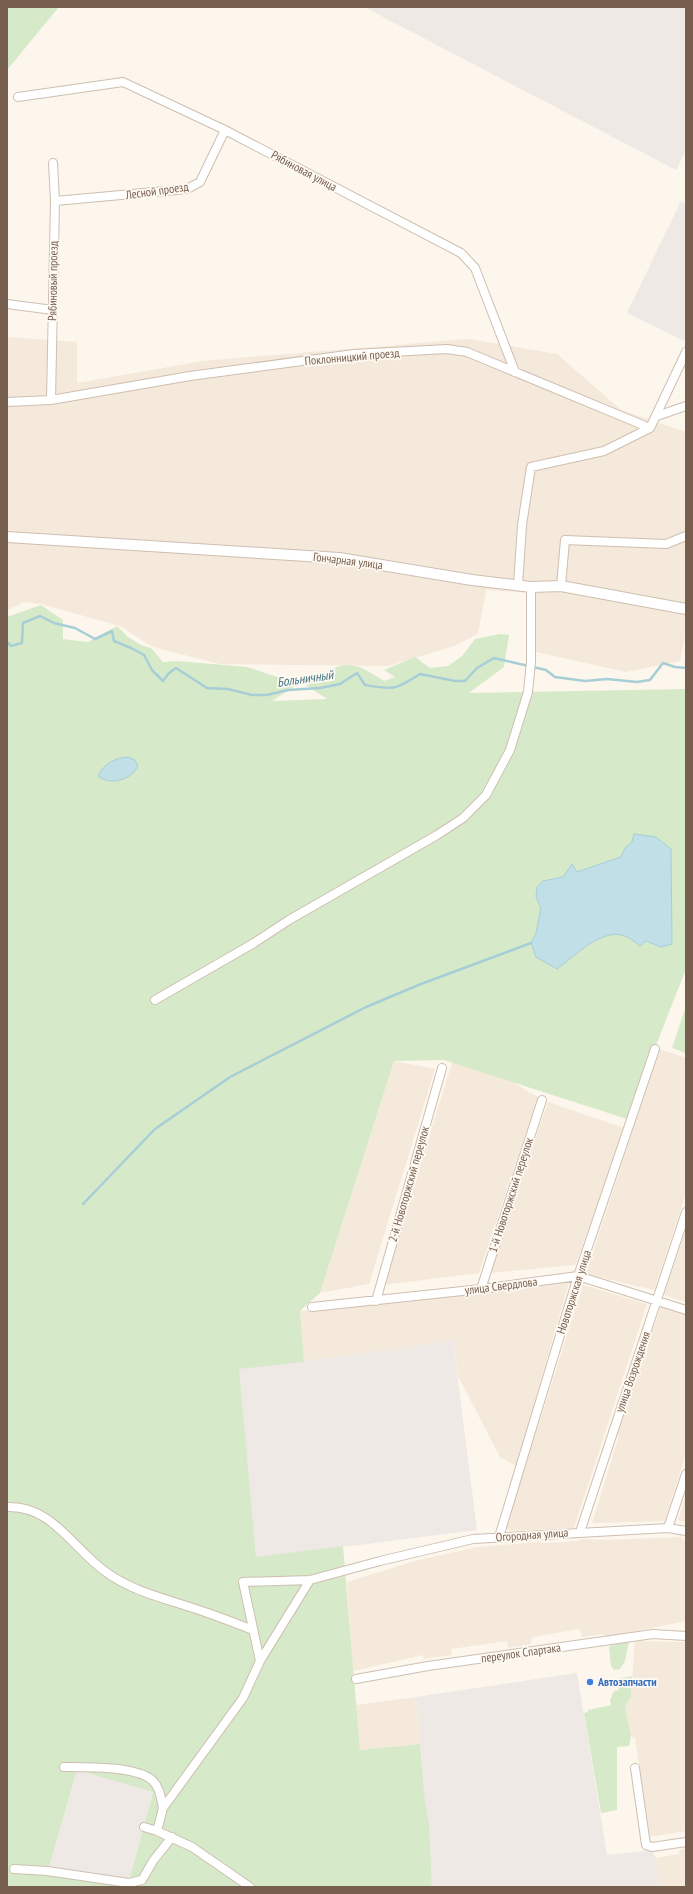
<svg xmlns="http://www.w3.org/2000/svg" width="693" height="1894" font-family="'PT Sans Narrow',sans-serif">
  <rect width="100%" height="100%" fill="#fcf6ec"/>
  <path fill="#f4e9da" d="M 7,337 L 77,342 L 77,383 L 203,361 L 468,339 L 557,354 L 621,410 L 686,432 L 686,630 L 680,661 L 626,672 L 536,652 L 536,593 L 486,590 L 478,634 L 454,646 L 388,666 L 220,664 L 153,647 L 120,626 L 41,604 L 24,602 L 7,610 Z
    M 659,1049 L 686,1058 L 686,1193 L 654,1290 L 586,1274 Z
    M 456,1050 L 538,1097 L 479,1273 L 383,1285 Z
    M 394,1061 L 435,1069 L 369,1284 L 320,1293 Z
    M 548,1102 L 627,1129 L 575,1265 L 489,1273 Z
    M 686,1229 L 686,1302 L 664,1295 Z
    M 570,1279 L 516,1466 L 500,1457 L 458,1376 L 453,1341 L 304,1362 L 300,1311 Z
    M 583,1285 L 647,1304 L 574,1528 L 509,1531 L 506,1527 Z
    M 661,1306 L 686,1314 L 686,1453 L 665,1521 L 592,1523 L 619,1436 L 617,1435 Z
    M 686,1494 L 686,1522 L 678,1520 Z
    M 682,1537 L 683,1540 L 686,1541 L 686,1621 L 608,1637 L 602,1634 L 582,1637 L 580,1629 L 532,1637 L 531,1644 L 508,1648 L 507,1641 L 451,1649 L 452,1655 L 424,1659 L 423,1655 L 353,1671 L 347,1582 L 418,1560 L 478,1547 L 538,1542 L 545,1543 L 579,1541 L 581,1539 L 606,1540 Z
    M 635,1641 L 686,1642 L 686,1831 L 650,1837 L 635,1738 L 631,1736 L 625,1706 L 631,1697 Z
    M 416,1697 L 420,1744 L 360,1750 L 356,1705 Z
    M 686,1848 L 686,1887 L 659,1887 L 656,1858 L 679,1854 L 680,1849 Z"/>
  <path fill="#eee9e4" d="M 364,7 L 686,7 L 686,151 L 676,170 Z
    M 681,201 L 686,204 L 686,337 L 684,341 L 627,313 Z
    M 453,1341 L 477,1530 L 256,1558 L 238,1369 Z
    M 577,1673 L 607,1855 L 652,1850 L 656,1858 L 659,1887 L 432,1887 L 429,1823 L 425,1801 L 416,1697 Z
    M 77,1770 L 153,1791 L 129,1882 L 49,1867 Z"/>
  <path fill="#d6eaca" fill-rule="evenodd" d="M 7,7 L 59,7 L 7,70 Z
    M 41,605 L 63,620 L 63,639 L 88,642 L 117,626 L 128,637 L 141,645 L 151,648 L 163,662 L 177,661 L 247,667 L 298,684 L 272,701 L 327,699 L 306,685 C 316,679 335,665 346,665 C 359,664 373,674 384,681 L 395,677 L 384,670 L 415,657 L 430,668 L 448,666 L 462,656 L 475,639 L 500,634 L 509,635 L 504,667 L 469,693 L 686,689 L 686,969 L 627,1119 L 444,1060 L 394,1061 L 320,1293 L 300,1311 L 304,1362 L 239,1369 L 256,1557 L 343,1546 L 360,1750 L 420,1744 L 425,1801 L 429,1823 L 432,1887 L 7,1887 L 7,617 ZM 632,842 L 661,947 L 646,941 L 640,946 C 636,943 632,939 627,937 C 604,925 574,957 557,969 L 531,943 L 536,933 L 541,908 L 536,897 L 543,881 L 563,877 L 572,864 L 577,872 L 621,857 L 625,848 ZM 77,1770 L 153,1792 L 129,1881 L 49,1867 Z
    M 686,1006 L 686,1053 L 672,1048 Z
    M 629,1641 L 625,1661 L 620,1669 L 614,1670 L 611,1666 L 609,1647 L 614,1643 Z
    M 632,1676 L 631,1697 L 625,1706 L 631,1736 L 629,1746 L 617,1747 L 617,1810 L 601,1813 L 584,1713 L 588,1712 L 588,1710 L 611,1705 L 610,1700 L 614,1691 L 619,1690 L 617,1679 Z"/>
  <path fill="#c0dfe6" stroke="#a7ced7" d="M 128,757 L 135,760 L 138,766 C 132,780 110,786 98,776 C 104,763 115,758 128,757 Z
    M 634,834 L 656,837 L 671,849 L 672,944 L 661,947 L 646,941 L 640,946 C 636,943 632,939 627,937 C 604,925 574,957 557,969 L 536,957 L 531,943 L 536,933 L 541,908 L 536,897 L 537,887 L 543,881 L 563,877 L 572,864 L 577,872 L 621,857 L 625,848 L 632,842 Z"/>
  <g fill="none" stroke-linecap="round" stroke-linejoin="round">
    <path stroke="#a7ced7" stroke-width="2.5" d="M 7,642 L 11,646 L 22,643 L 23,623 L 40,616 L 54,623 L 75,628 L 95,639 L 112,631 L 114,641 L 131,648 L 144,655 L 152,670 L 163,681 L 169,673 L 176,668 L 207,688 L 228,689 L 252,695 L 267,695 L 288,690 L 320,688 L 340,684 L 357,673 L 365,685 C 395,690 394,690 420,674 L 455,681 L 465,681 L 477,668 L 494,658 L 546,670 L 555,677 L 585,681 L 607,679 L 637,682 L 650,680 L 663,663 L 675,667 L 686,668
      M 83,1204 L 155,1129 L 230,1077 L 366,1007 L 421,984 L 531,943"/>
    <defs>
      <path id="minor" d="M 18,97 L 123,82 L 225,130 L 461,253 L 475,268 L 515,372
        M 55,201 L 187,189 L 200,182 L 225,130
        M 7,304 L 53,310
        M 51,400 L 55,201 L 53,163
        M 7,402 L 51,400 L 190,376 L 354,354 L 447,349 L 467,352 L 650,428
        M 657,416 L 686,406
        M 518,585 L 522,525 L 531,467 L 604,451 L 650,428 L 686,352
        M 561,586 L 565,540 L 666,544 L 686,536
        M 155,1000 L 254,943 L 289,920 L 437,835 L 463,818 L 486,795 L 510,750 L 528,692 L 531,662 L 531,587
        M 481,1289 L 542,1100
        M 376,1301 L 442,1068
        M 312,1307 L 481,1289 L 578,1276 L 686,1310
        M 7,1507 C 52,1505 73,1549 106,1572 C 133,1592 167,1599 199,1610 C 217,1616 235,1623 253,1630
        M 668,1528 L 686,1474
        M 580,1532 L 686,1212
        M 499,1537 L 578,1276 L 655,1049
        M 260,1661 L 310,1580
        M 356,1679 L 428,1666 L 653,1634 L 686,1636
        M 64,1767 C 85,1767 136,1766 152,1780 C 160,1787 161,1799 163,1808
        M 635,1768 L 646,1845 L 652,1847 L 686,1842
        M 144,1827 L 157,1831
        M 14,1869 L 47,1871 L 129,1883 L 142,1880 L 153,1861 L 172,1837
        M 250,1887 L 192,1847 L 157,1831 L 163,1808 L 243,1698 L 260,1661 L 243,1582 L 310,1580 L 380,1561 L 473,1539 L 668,1528 L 686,1531"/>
      <path id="tertiary" d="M 7,537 L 339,558 L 472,580 L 531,587 L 561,586 L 686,609"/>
    </defs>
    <use href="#minor" stroke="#cebfb1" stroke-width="10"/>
    <use href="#tertiary" stroke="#cebfb1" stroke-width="12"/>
    <use href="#minor" stroke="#fff" stroke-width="8"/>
    <use href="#tertiary" stroke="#fff" stroke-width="10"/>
  </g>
  <circle fill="#3f7fe0" stroke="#fefaf3" stroke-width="1.5" cx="590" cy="1682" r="4"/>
  <g text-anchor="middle" stroke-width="3.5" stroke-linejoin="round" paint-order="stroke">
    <g font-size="12" fill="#775f4f" stroke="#fefaf3">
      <text transform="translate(304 171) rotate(28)" y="4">Рябиновая улица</text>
      <text transform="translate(157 191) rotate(-8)" y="4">Лесной проезд</text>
      <text transform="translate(53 281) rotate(-89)" y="4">Рябиновый проезд</text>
      <text transform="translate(352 357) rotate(-5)" y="4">Поклонницкий проезд</text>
      <text transform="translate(348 561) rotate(7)" y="4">Гончарная улица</text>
      <text transform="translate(409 1184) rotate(-74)" y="4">2-й Новоторжский переулок</text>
      <text transform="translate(511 1195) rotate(-72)" y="4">1-й Новоторжский переулок</text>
      <text transform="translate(501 1286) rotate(-7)" y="4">улица Свердлова</text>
      <text transform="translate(574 1292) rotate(-72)" y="4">Новоторжская улица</text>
      <text transform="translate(633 1372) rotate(-71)" y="4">улица Возрождения</text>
      <text transform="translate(532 1535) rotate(-4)" y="4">Огородная улица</text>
      <text transform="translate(521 1653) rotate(-8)" y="4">переулок Спартака</text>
    </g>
    <g font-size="12" font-weight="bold" fill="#366cbe" stroke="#fefaf3" text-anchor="start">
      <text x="598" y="1686">Автозапчасти</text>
    </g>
    <g font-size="13" font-style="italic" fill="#467682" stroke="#fefaf3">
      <text transform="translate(305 678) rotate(-8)" y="5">Больничный</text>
    </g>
  </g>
  <rect width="693" height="1894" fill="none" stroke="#775f4f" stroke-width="16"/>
</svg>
